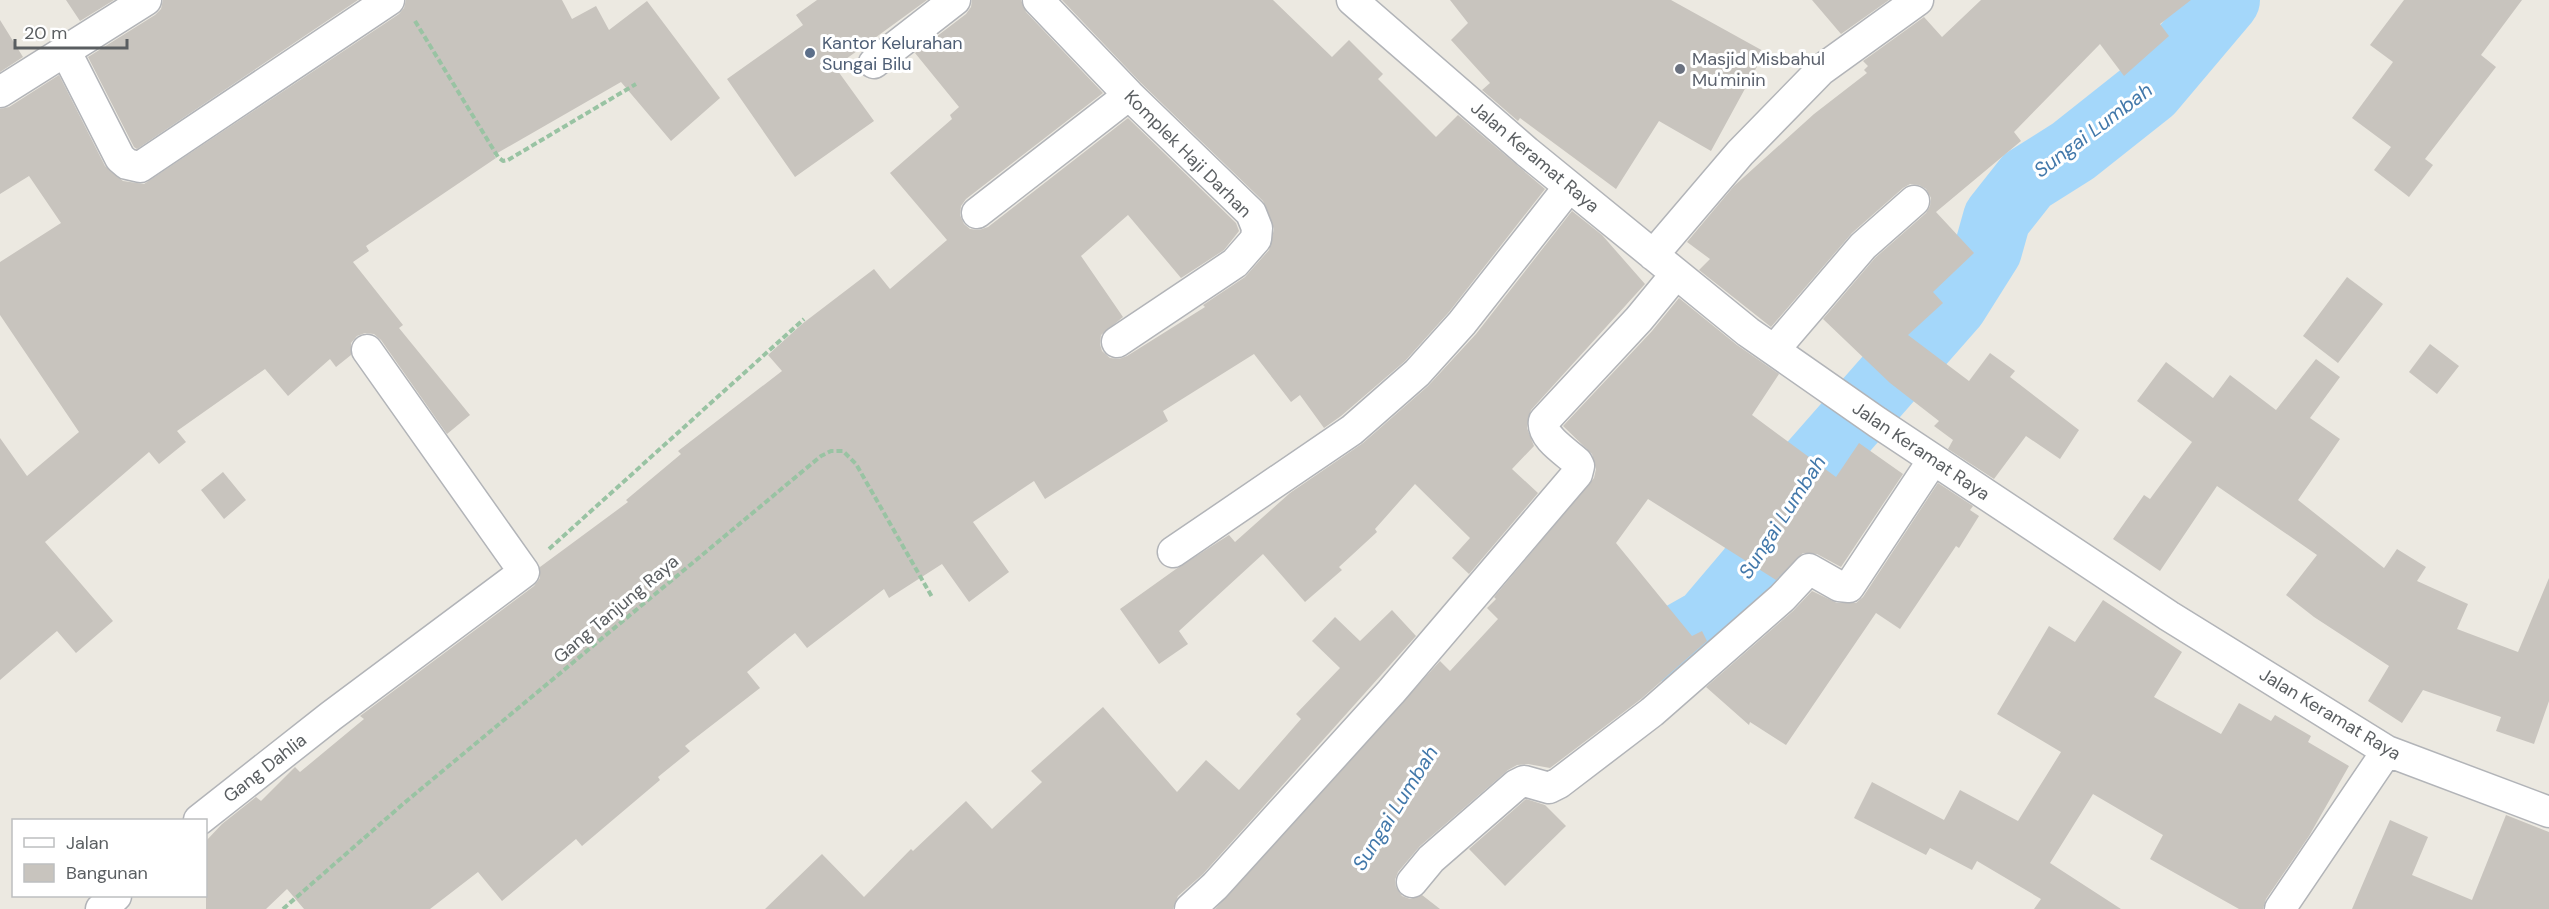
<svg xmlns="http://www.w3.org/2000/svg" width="2549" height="909" font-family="'DM Sans',sans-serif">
  <rect width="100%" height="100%" fill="#ece9e1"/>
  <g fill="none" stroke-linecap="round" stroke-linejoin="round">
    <path stroke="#a4d7fa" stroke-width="68" d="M 1603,667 L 1677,639 L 1707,622 L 1752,569 L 1809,469 L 1954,304 L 1988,250 L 1997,218 L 2027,180 L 2073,151 L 2150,90 L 2226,0"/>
  </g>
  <path fill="#c8c4be" d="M 66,0 L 114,0 L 80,21 Z
    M 163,0 L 358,0 L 137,149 L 134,147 L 88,57 L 155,15 L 161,9 Z
    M 406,0 L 562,0 L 572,19 L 596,6 L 609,30 L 647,1 L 720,98 L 671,141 L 621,82 L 494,155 L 496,158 L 366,246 L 369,251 L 353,262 L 403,325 L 399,328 L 470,415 L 447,434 L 381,340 L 374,334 L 365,333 L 357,336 L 351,343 L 351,355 L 336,367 L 330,359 L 288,396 L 265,369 L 177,431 L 186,442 L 159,464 L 149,452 L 45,542 L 113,621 L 76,653 L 57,631 L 0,680 L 0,438 L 27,476 L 79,432 L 0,315 L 0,262 L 61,223 L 29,176 L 0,194 L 0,109 L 9,107 L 59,75 L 105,166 L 123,181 L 144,184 L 399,14 L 404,8 Z
    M 817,0 L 927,0 L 835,67 L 874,121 L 795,177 L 727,79 L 803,25 L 796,15 Z
    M 972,0 L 1021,0 L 1026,12 L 1103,93 L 966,199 L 961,206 L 960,215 L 964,224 L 970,229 L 979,230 L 988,227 L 1128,118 L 1236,223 L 1239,231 L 1224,250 L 1181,278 L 1128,215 L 1081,256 L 1123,317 L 1101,335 L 1100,344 L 1102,351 L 1110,358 L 1119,359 L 1127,356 L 1205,307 L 1203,305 L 1245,277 L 1269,250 L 1274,229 L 1263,201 L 1141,83 L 1062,0 L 1273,0 L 1332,57 L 1349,40 L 1383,74 L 1378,79 L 1436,137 L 1458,115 L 1545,189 L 1449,312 L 1405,361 L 1341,416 L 1324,428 L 1300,395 L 1291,402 L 1254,354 L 1163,411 L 1168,421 L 1045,499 L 1034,481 L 973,522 L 1009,572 L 969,602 L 942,564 L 889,598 L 884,589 L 807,648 L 795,633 L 747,672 L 760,688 L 685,746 L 690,751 L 658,777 L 660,780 L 582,846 L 576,839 L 502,901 L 478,872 L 430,909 L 304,909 L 287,889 L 266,909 L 206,909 L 206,841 L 222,824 L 256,797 L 261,801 L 295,767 L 300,772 L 364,719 L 360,716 L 534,586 L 540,578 L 540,567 L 628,502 L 626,500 L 681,454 L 678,451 L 782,371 L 768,355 L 802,324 L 874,269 L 890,289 L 947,240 L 890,173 L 952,119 L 950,115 L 959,107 L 915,53 L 966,14 L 971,7 Z
    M 1450,0 L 1671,0 L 1765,52 L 1711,151 L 1659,121 L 1616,189 L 1520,118 L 1518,121 L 1482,90 L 1490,83 L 1451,40 L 1468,23 Z
    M 1812,0 L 1889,0 L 1841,34 Z
    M 1981,0 L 2191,0 L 2160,24 L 2169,36 L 2124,76 L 2100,44 L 2014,132 L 2021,141 L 1936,212 L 1974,253 L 1933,292 L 1943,303 L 1908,335 L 1969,381 L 1990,353 L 2015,371 L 2010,377 L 2079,430 L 2060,459 L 2026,436 L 1994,479 L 1948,449 L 1953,440 L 1934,426 L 1939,421 L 1890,383 L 1823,319 L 1875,258 L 1926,213 L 1930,206 L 1931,198 L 1926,189 L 1919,185 L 1910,184 L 1903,188 L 1852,233 L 1771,327 L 1699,270 L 1710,259 L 1687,242 L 1734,186 L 1814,114 L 1867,73 L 1864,70 L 1868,66 L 1863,61 L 1924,17 L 1942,37 Z
    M 2404,0 L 2522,0 L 2481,55 L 2496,67 L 2425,159 L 2433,165 L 2409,197 L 2374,170 L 2391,147 L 2352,118 L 2393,62 L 2370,45 Z
    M 0,20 L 23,57 L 0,72 Z
    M 1572,211 L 1602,235 L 1645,284 L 1531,410 L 1527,428 L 1534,446 L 1512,469 L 1538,493 L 1469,574 L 1452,558 L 1470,538 L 1415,484 L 1375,529 L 1377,532 L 1339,567 L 1342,570 L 1305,602 L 1263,554 L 1179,631 L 1188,644 L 1159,664 L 1120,609 L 1176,569 L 1229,535 L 1235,542 L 1290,493 L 1363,443 L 1428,386 L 1476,334 Z
    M 2347,277 L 2383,304 L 2338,363 L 2303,336 Z
    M 1679,298 L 1737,345 L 1779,374 L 1752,415 L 1836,477 L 1859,443 L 1903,474 L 1841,567 L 1817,554 L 1803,553 L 1776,580 L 1648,499 L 1616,543 L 1692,636 L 1702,631 L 1707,641 L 1641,699 L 1550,768 L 1528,764 L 1517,765 L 1508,770 L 1420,846 L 1398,872 L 1395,880 L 1396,887 L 1402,896 L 1410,899 L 1422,895 L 1440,909 L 1215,909 L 1440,661 L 1450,671 L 1498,619 L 1487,608 L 1496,599 L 1494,597 L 1594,478 L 1596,469 L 1592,454 L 1563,426 L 1652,331 Z
    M 2430,344 L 2459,366 L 2437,394 L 2409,372 Z
    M 2316,359 L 2340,377 L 2310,418 L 2340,439 L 2298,500 L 2384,568 L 2397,549 L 2426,567 L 2417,581 L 2468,604 L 2457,629 L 2518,652 L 2549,578 L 2549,701 L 2534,744 L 2496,731 L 2501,717 L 2423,690 L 2402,723 L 2368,701 L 2389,666 L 2314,617 L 2286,595 L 2317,555 L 2217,486 L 2160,571 L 2113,539 L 2144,495 L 2150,499 L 2192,442 L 2137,401 L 2166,362 L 2213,398 L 2230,375 L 2276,410 Z
    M 223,472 L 246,500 L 224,519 L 201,490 Z
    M 1938,483 L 1973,506 L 1970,510 L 1979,516 L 1959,548 L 1956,546 L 1900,629 L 1876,613 L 1786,745 L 1750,722 L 1749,725 L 1706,687 L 1793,611 L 1812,591 L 1837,603 L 1856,603 L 1863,597 Z
    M 2103,600 L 2182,652 L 2154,697 L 2221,734 L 2239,703 L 2271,721 L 2275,715 L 2311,736 L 2308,742 L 2349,766 L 2309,836 L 2266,899 L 2263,909 L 2239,909 L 2150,859 L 2163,835 L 2093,794 L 2050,863 L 2121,909 L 2034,909 L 2041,899 L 1977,861 L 1972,870 L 1930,848 L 1926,855 L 1854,818 L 1872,782 L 1944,820 L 1960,790 L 2018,821 L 2061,752 L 1997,714 L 2049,626 L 2075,642 Z
    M 1392,610 L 1416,636 L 1203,874 L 1178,896 L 1173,909 L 765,909 L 822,854 L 864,897 L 911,849 L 913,851 L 966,801 L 992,829 L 1042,782 L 1031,771 L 1103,707 L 1177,792 L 1206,760 L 1239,790 L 1301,719 L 1296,714 L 1340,668 L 1312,641 L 1335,617 L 1360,641 Z
    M 1526,799 L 1545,805 L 1566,826 L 1505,886 L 1469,849 Z
    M 2506,815 L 2549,832 L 2549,909 L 2352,909 L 2390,820 L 2428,837 L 2412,875 L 2472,900 Z"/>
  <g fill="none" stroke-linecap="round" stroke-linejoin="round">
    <defs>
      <path id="minor" d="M 1038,0 L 1129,95 L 1251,213 L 1257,228 L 1256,239 L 1235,263 L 1117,342
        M 1352,0 L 1527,152 L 1748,332 L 1877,422 L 2169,616 L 2387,751 L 2549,812
        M 65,50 L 120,158 L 127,164 L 140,167 L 389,0
        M 874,63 L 955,0
        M 0,92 L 146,0
        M 977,213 L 1129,95
        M 1653,255 L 1740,153 L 1821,70 L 1918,0
        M 1774,350 L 1863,246 L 1914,201
        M 1173,552 L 1352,430 L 1417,373 L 1462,323 L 1569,187
        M 199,820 L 331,716 L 524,572 L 367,350
        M 1412,882 L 1431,859 L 1516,785 L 1524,781 L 1549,788 L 1559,783 L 1652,712 L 1782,598 L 1809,569 L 1839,586 L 1849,587 L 1933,460
        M 101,909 L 116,896
        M 1190,909 L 1215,886 L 1391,692 L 1577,474 L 1579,466 L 1577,462 C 1566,452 1541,437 1544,421 L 1639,319 L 1676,274
        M 2280,909 L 2387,751"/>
    </defs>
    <use href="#minor" stroke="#b2b4b8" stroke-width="33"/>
    <path stroke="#99c3a3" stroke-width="4" stroke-dasharray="6 3" stroke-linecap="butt" d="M 415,21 L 498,157 L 503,161 L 508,160 L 636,84
      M 549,549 L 804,319
      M 283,909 L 403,804 L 821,456 L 831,451 L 843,451 L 856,464 L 932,597"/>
    <use href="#minor" stroke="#fff" stroke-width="30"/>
  </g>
  <circle fill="#5c6f8a" stroke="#fff" stroke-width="2" cx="810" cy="53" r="6"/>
  <circle fill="#6b7280" stroke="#fff" stroke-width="2" cx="1680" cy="69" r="6"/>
  <g text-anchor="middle" stroke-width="6" stroke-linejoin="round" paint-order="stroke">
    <g font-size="18" fill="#4e5e75" stroke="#fff" text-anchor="start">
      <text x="822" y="49">Kantor Kelurahan<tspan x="822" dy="21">Sungai Bilu</tspan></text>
    </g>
    <g font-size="18" fill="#5b616d" stroke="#fff" text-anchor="start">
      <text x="1692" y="65">Masjid Misbahul<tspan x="1692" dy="21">Mu'minin</tspan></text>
    </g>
    <g font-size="18" fill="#5a5e61" stroke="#fff">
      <text transform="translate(1188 154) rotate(45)" y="6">Komplek Haji Darhan</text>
      <text transform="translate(1535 157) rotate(40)" y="6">Jalan Keramat Raya</text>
      <text transform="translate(1921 451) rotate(34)" y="6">Jalan Keramat Raya</text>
      <text transform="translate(616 609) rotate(-40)" y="6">Gang Tanjung Raya</text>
      <text transform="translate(2330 714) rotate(31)" y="6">Jalan Keramat Raya</text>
      <text transform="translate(265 768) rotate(-38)" y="6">Gang Dahlia</text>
    </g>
    <g font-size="20" font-style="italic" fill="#4278aa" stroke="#fff">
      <text transform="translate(2093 130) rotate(-37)" y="7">Sungai Lumbah</text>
      <text transform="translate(1782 517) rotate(-57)" y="7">Sungai Lumbah</text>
      <text transform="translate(1395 808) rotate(-58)" y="7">Sungai Lumbah</text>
    </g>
  </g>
  <rect x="12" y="819" width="195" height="78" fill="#ffffff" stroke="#bdbfc0" stroke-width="1.5"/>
  <rect x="24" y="838" width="30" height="9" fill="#ffffff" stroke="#bdbfc0" stroke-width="1.5"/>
  <text x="66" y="849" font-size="18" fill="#5a5e61">Jalan</text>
  <rect x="24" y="864" width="30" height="18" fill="#c8c4be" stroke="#bdbfc0" stroke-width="1.5"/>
  <text x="66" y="879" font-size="18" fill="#5a5e61">Bangunan</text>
  <path d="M15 39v9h112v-9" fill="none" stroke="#5a5e61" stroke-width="3"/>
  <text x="24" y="39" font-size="18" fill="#5a5e61" stroke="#ffffff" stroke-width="4.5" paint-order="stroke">20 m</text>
</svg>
